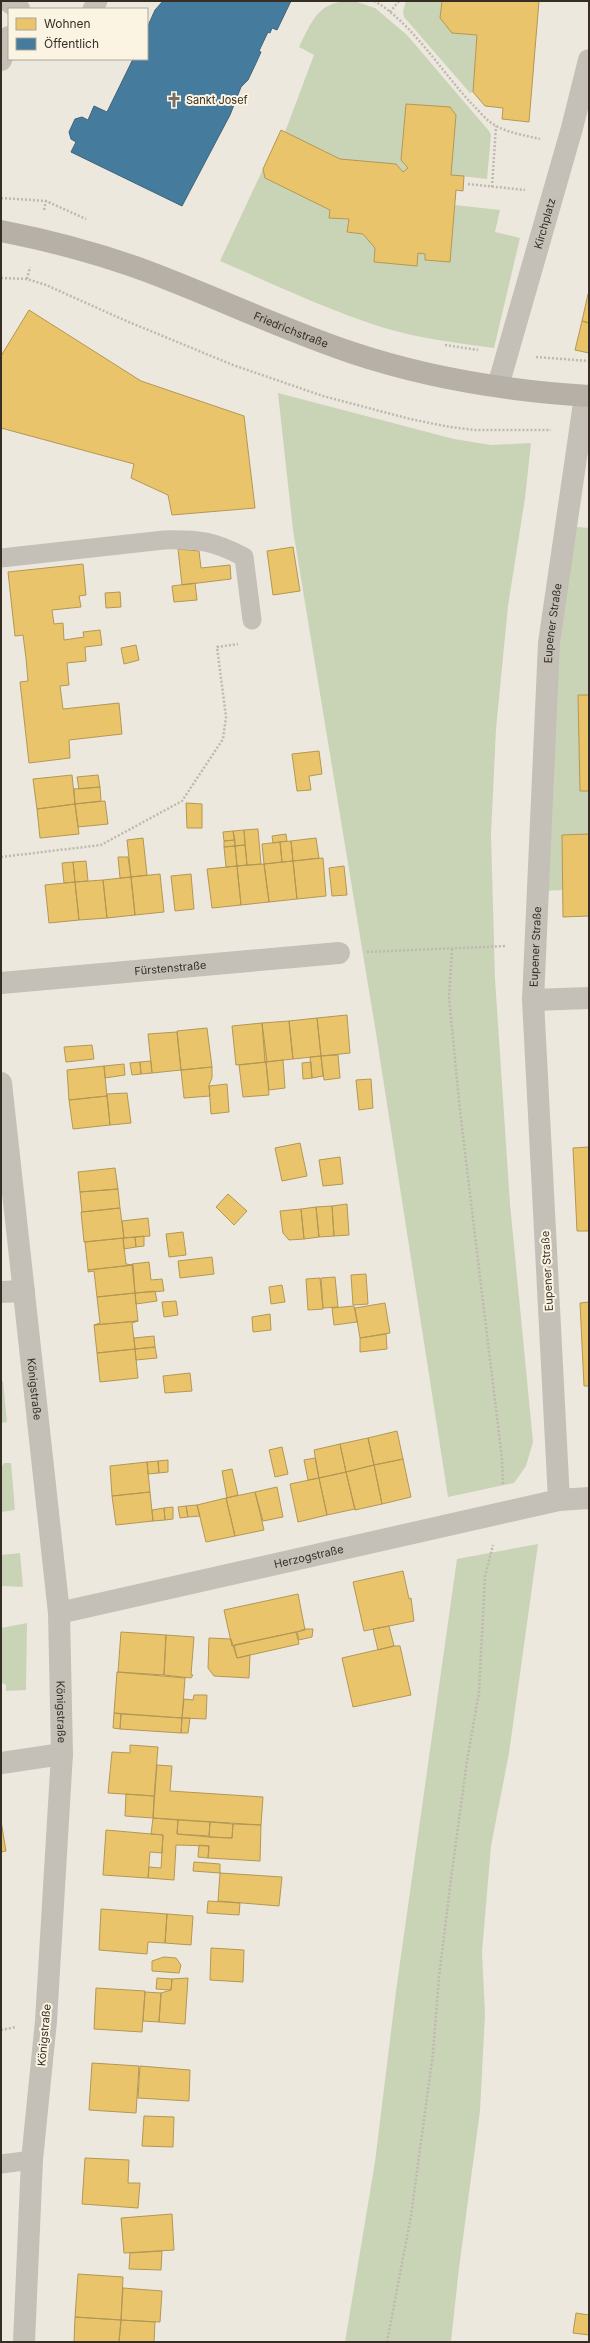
<svg xmlns="http://www.w3.org/2000/svg" width="590" height="2343" font-family="Inter,sans-serif">
  <rect width="100%" height="100%" fill="#ede8dd"/>
  <path fill="#c9d4b6" d="M 354,1 L 375,8 L 407,35 L 489,131 L 491,135 L 487,179 L 451,175 L 456,115 L 450,107 L 406,104 L 401,160 L 408,168 L 403,172 L 396,164 L 340,159 L 285,132 L 314,55 L 299,47 C 313,19 319,0 354,1 Z
    M 406,1 L 442,1 L 452,33 L 477,35 L 473,92 L 470,93 L 404,17 L 403,11 Z
    M 263,169 L 265,178 L 330,210 L 329,218 L 349,219 L 347,232 L 363,234 L 375,248 L 374,262 L 417,266 L 418,253 L 425,254 L 425,260 L 450,262 L 455,205 L 500,210 L 495,232 L 520,238 L 494,348 C 456,343 417,338 381,327 C 326,309 273,284 220,261 Z
    M 278,393 L 454,439 L 491,445 L 531,443 L 525,498 L 508,606 L 496,729 L 491,835 L 495,979 L 510,1204 L 533,1442 L 526,1466 L 514,1483 L 448,1497 L 376,1033 L 293,530 Z
    M 566,526 L 589,528 L 589,889 L 538,891 Z
    M 1,1381 L 3,1381 L 7,1422 L 1,1423 Z
    M 4,1463 L 11,1463 L 15,1510 L 1,1512 L 1,1468 Z
    M 538,1544 L 509,1753 L 491,1846 L 482,1952 L 485,2014 L 480,2111 L 459,2268 L 451,2342 L 345,2342 L 375,2162 L 396,1991 L 457,1559 Z
    M 20,1553 L 23,1587 L 2,1586 L 1,1555 Z
    M 27,1623 L 26,1690 L 6,1691 L 6,1685 L 1,1682 L 1,1628 Z"/>
  <path fill="#e9c46a" stroke="#b39755" d="M 442,1 L 539,1 L 529,122 L 502,119 L 503,108 L 485,106 L 473,92 L 477,35 L 452,33 L 440,18 Z
    M 406,104 L 450,107 L 456,115 L 451,175 L 464,176 L 463,191 L 456,190 L 450,262 L 425,260 L 425,254 L 418,253 L 417,266 L 374,262 L 375,248 L 363,234 L 347,232 L 349,219 L 329,218 L 330,210 L 265,178 L 263,169 L 281,130 L 340,159 L 396,164 L 403,172 L 408,168 L 401,160 Z
    M 588,294 L 589,294 L 589,323 L 582,321 Z
    M 29,310 L 141,381 L 244,416 L 255,508 L 172,515 L 168,495 L 131,478 L 134,464 L 1,428 L 1,356 Z
    M 582,321 L 589,323 L 589,353 L 575,350 Z
    M 293,547 L 300,591 L 273,595 L 267,551 Z
    M 178,549 L 199,551 L 201,568 L 230,565 L 231,579 L 182,585 Z
    M 83,564 L 86,595 L 79,596 L 81,607 L 52,610 L 54,624 L 63,623 L 64,640 L 84,637 L 83,632 L 100,630 L 102,645 L 85,647 L 86,661 L 67,663 L 69,685 L 60,686 L 63,709 L 119,703 L 122,734 L 69,740 L 70,758 L 29,763 L 20,682 L 28,681 L 26,658 L 23,635 L 15,636 L 8,572 Z
    M 195,583 L 197,600 L 174,602 L 172,586 Z
    M 120,592 L 121,607 L 106,608 L 105,593 Z
    M 136,645 L 139,660 L 124,664 L 121,648 Z
    M 578,695 L 589,695 L 589,791 L 580,791 Z
    M 319,751 L 322,774 L 309,776 L 311,790 L 297,791 L 292,754 Z
    M 72,775 L 75,804 L 37,809 L 33,779 Z
    M 98,775 L 100,787 L 79,789 L 77,777 Z
    M 100,787 L 101,801 L 75,804 L 74,789 Z
    M 105,801 L 108,824 L 78,827 L 75,804 Z
    M 186,803 L 202,804 L 202,828 L 187,828 Z
    M 75,804 L 79,834 L 40,838 L 37,809 Z
    M 258,829 L 261,864 L 247,865 L 244,830 Z
    M 244,830 L 245,845 L 235,846 L 233,831 Z
    M 233,831 L 235,840 L 224,841 L 223,832 Z
    M 286,834 L 287,841 L 273,843 L 272,836 Z
    M 589,834 L 589,916 L 563,917 L 562,835 Z
    M 143,838 L 147,875 L 131,877 L 127,840 Z
    M 316,838 L 319,858 L 293,861 L 291,841 Z
    M 235,840 L 235,846 L 224,847 L 224,841 Z
    M 291,841 L 293,861 L 282,862 L 280,842 Z
    M 280,842 L 282,862 L 264,864 L 262,844 Z
    M 245,845 L 247,865 L 237,866 L 235,846 Z
    M 235,846 L 237,866 L 226,867 L 224,847 Z
    M 118,857 L 128,857 L 131,877 L 120,878 Z
    M 323,858 L 326,896 L 297,899 L 293,861 Z
    M 86,861 L 88,881 L 75,882 L 73,862 Z
    M 293,861 L 297,899 L 269,902 L 264,864 Z
    M 73,862 L 75,882 L 64,883 L 62,863 Z
    M 264,864 L 269,902 L 241,905 L 237,866 Z
    M 237,866 L 241,905 L 212,908 L 207,869 Z
    M 344,866 L 347,895 L 332,896 L 329,868 Z
    M 160,874 L 164,912 L 135,915 L 131,877 Z
    M 191,874 L 194,909 L 175,911 L 171,876 Z
    M 131,877 L 135,915 L 107,918 L 103,880 Z
    M 103,880 L 107,918 L 79,920 L 75,882 Z
    M 75,882 L 79,920 L 49,923 L 45,885 Z
    M 347,1015 L 350,1053 L 321,1056 L 317,1018 Z
    M 317,1018 L 321,1056 L 293,1059 L 289,1021 Z
    M 289,1021 L 293,1059 L 265,1062 L 262,1023 Z
    M 262,1023 L 267,1062 L 236,1065 L 232,1026 Z
    M 207,1028 L 212,1067 L 181,1070 L 177,1031 Z
    M 177,1032 L 181,1070 L 152,1073 L 148,1034 Z
    M 92,1045 L 94,1059 L 66,1062 L 64,1047 Z
    M 338,1055 L 340,1078 L 324,1080 L 321,1056 Z
    M 321,1056 L 323,1076 L 312,1078 L 310,1057 Z
    M 283,1060 L 285,1088 L 269,1090 L 266,1062 Z
    M 151,1061 L 152,1073 L 141,1074 L 140,1062 Z
    M 140,1062 L 141,1074 L 132,1075 L 130,1063 Z
    M 266,1062 L 269,1095 L 243,1097 L 239,1065 Z
    M 311,1062 L 312,1078 L 303,1079 L 302,1063 Z
    M 124,1064 L 125,1075 L 105,1078 L 104,1066 Z
    M 104,1066 L 107,1096 L 69,1100 L 67,1070 Z
    M 212,1067 L 212,1078 L 209,1085 L 210,1096 L 184,1098 L 181,1070 Z
    M 371,1079 L 373,1108 L 359,1110 L 356,1080 Z
    M 227,1084 L 229,1112 L 211,1114 L 209,1086 Z
    M 127,1093 L 131,1123 L 110,1125 L 107,1094 Z
    M 107,1096 L 110,1125 L 73,1129 L 69,1100 Z
    M 300,1143 L 307,1176 L 282,1181 L 275,1148 Z
    M 589,1147 L 589,1231 L 577,1231 L 573,1148 Z
    M 340,1157 L 343,1184 L 323,1186 L 319,1160 Z
    M 115,1168 L 118,1189 L 80,1192 L 78,1172 Z
    M 118,1189 L 120,1208 L 82,1212 L 80,1192 Z
    M 228,1194 L 247,1211 L 234,1225 L 216,1207 Z
    M 347,1204 L 349,1235 L 334,1236 L 332,1206 Z
    M 332,1206 L 334,1236 L 319,1237 L 316,1207 Z
    M 316,1207 L 319,1237 L 304,1239 L 301,1209 Z
    M 120,1208 L 124,1238 L 84,1242 L 81,1212 Z
    M 301,1209 L 304,1239 L 289,1240 L 283,1233 L 280,1211 Z
    M 148,1218 L 150,1236 L 124,1238 L 122,1221 Z
    M 183,1232 L 186,1255 L 169,1257 L 166,1234 Z
    M 144,1236 L 144,1246 L 136,1247 L 135,1237 Z
    M 135,1237 L 136,1247 L 124,1249 L 123,1238 Z
    M 123,1238 L 126,1264 L 133,1265 L 88,1270 L 85,1242 Z
    M 212,1257 L 214,1274 L 180,1278 L 178,1261 Z
    M 149,1262 L 151,1280 L 162,1279 L 164,1291 L 135,1293 L 132,1264 Z
    M 133,1265 L 135,1293 L 97,1297 L 94,1271 L 88,1272 L 88,1270 Z
    M 366,1274 L 368,1304 L 353,1305 L 351,1275 Z
    M 335,1277 L 338,1307 L 323,1308 L 321,1278 Z
    M 320,1278 L 323,1309 L 308,1310 L 306,1279 Z
    M 282,1285 L 285,1302 L 271,1304 L 269,1287 Z
    M 155,1291 L 157,1301 L 136,1304 L 135,1293 Z
    M 135,1293 L 138,1321 L 94,1325 L 100,1323 L 97,1297 Z
    M 176,1301 L 178,1315 L 164,1317 L 162,1302 Z
    M 589,1302 L 589,1386 L 584,1386 L 580,1303 Z
    M 385,1303 L 390,1333 L 360,1338 L 355,1308 Z
    M 354,1306 L 357,1322 L 334,1325 L 332,1308 Z
    M 270,1314 L 271,1330 L 253,1332 L 252,1317 Z
    M 138,1321 L 132,1323 L 135,1349 L 97,1353 L 94,1325 Z
    M 386,1334 L 387,1349 L 360,1352 L 360,1338 Z
    M 154,1336 L 155,1347 L 135,1349 L 134,1338 Z
    M 155,1347 L 157,1358 L 136,1360 L 135,1349 Z
    M 135,1349 L 138,1378 L 100,1382 L 97,1353 Z
    M 190,1373 L 192,1391 L 165,1393 L 163,1376 Z
    M 397,1431 L 403,1459 L 374,1465 L 368,1438 Z
    M 368,1438 L 374,1465 L 346,1472 L 340,1444 Z
    M 340,1444 L 346,1472 L 319,1478 L 314,1450 Z
    M 282,1447 L 288,1474 L 275,1477 L 269,1450 Z
    M 315,1458 L 319,1478 L 308,1480 L 304,1460 Z
    M 403,1459 L 411,1497 L 382,1504 L 374,1465 Z
    M 168,1460 L 168,1472 L 159,1473 L 158,1461 Z
    M 158,1461 L 159,1473 L 148,1474 L 147,1462 Z
    M 147,1462 L 150,1492 L 112,1496 L 110,1466 Z
    M 374,1465 L 382,1504 L 355,1510 L 346,1472 Z
    M 232,1469 L 238,1495 L 227,1498 L 222,1471 Z
    M 346,1472 L 355,1509 L 327,1515 L 319,1478 Z
    M 319,1478 L 327,1515 L 298,1522 L 290,1484 Z
    M 277,1487 L 283,1517 L 263,1521 L 255,1492 Z
    M 150,1492 L 153,1521 L 116,1525 L 112,1496 Z
    M 255,1492 L 264,1530 L 235,1536 L 226,1498 Z
    M 226,1498 L 235,1536 L 206,1542 L 197,1505 Z
    M 197,1505 L 200,1516 L 188,1517 L 186,1506 Z
    M 186,1506 L 188,1517 L 180,1518 L 178,1507 Z
    M 173,1507 L 173,1519 L 165,1520 L 164,1508 Z
    M 164,1508 L 165,1520 L 153,1521 L 152,1510 Z
    M 403,1571 L 409,1599 L 411,1598 L 414,1621 L 364,1631 L 353,1582 Z
    M 298,1594 L 305,1630 L 232,1646 L 224,1610 Z
    M 389,1626 L 394,1646 L 378,1650 L 373,1629 Z
    M 305,1629 L 313,1629 L 312,1637 L 299,1640 L 297,1632 Z
    M 121,1632 L 166,1635 L 164,1675 L 118,1672 Z
    M 296,1632 L 299,1644 L 237,1658 L 234,1645 Z
    M 166,1635 L 194,1637 L 191,1675 L 193,1675 L 191,1678 L 164,1675 Z
    M 209,1638 L 231,1639 L 237,1658 L 250,1655 L 249,1678 L 214,1676 L 208,1668 Z
    M 394,1646 L 400,1646 L 411,1695 L 353,1707 L 342,1658 Z
    M 117,1672 L 185,1678 L 182,1718 L 114,1713 Z
    M 194,1695 L 207,1695 L 206,1719 L 182,1718 L 184,1699 L 193,1700 Z
    M 114,1713 L 121,1714 L 120,1729 L 113,1728 Z
    M 121,1714 L 182,1718 L 181,1733 L 120,1729 Z
    M 182,1718 L 190,1718 L 188,1733 L 181,1733 Z
    M 130,1745 L 158,1747 L 154,1796 L 108,1793 L 112,1752 L 130,1753 Z
    M 157,1765 L 172,1766 L 170,1791 L 263,1797 L 261,1825 L 153,1818 Z
    M 126,1794 L 154,1796 L 153,1818 L 125,1816 Z
    M 153,1818 L 178,1820 L 177,1834 L 209,1837 L 232,1838 L 233,1824 L 261,1825 L 260,1861 L 208,1858 L 209,1846 L 176,1845 L 174,1880 L 148,1878 L 149,1867 L 161,1868 L 163,1835 L 151,1834 Z
    M 178,1820 L 210,1822 L 209,1836 L 177,1834 Z
    M 1,1821 L 6,1851 L 1,1852 Z
    M 210,1822 L 233,1824 L 232,1838 L 209,1837 Z
    M 106,1830 L 163,1835 L 162,1853 L 150,1852 L 148,1878 L 103,1875 Z
    M 199,1845 L 209,1846 L 208,1858 L 198,1857 Z
    M 194,1862 L 220,1864 L 220,1873 L 193,1871 Z
    M 220,1873 L 282,1877 L 279,1906 L 218,1901 Z
    M 208,1901 L 240,1903 L 239,1915 L 207,1913 Z
    M 101,1909 L 167,1914 L 165,1943 L 148,1942 L 147,1954 L 99,1950 Z
    M 167,1914 L 193,1916 L 191,1945 L 165,1943 Z
    M 211,1948 L 244,1950 L 243,1982 L 210,1980 Z
    M 164,1957 L 176,1958 L 181,1965 L 179,1973 L 152,1971 L 152,1961 Z
    M 157,1978 L 172,1979 L 171,1990 L 156,1989 Z
    M 188,1978 L 185,2024 L 159,2022 L 161,1993 L 171,1990 L 172,1979 Z
    M 96,1988 L 145,1991 L 142,2032 L 94,2029 Z
    M 145,1992 L 161,1993 L 159,2022 L 143,2021 Z
    M 92,2063 L 139,2066 L 136,2113 L 89,2110 Z
    M 140,2066 L 190,2070 L 189,2101 L 138,2098 Z
    M 144,2116 L 174,2117 L 173,2147 L 142,2146 Z
    M 85,2158 L 129,2160 L 128,2183 L 140,2183 L 138,2208 L 82,2204 Z
    M 172,2214 L 174,2250 L 124,2253 L 121,2218 Z
    M 162,2251 L 161,2270 L 129,2269 L 130,2253 Z
    M 78,2274 L 123,2277 L 121,2320 L 75,2317 Z
    M 123,2288 L 162,2291 L 160,2322 L 121,2320 Z
    M 576,2313 L 589,2315 L 589,2335 L 573,2333 Z
    M 75,2317 L 121,2320 L 119,2342 L 74,2342 Z
    M 121,2320 L 155,2322 L 154,2342 L 119,2342 Z"/>
  <path fill="#457b9d" stroke="#406479" d="M 163,1 L 291,1 L 277,30 L 272,28 L 270,33 L 268,32 L 259,51 L 261,52 L 257,61 L 248,80 L 241,87 L 230,115 L 182,206 L 71,152 L 76,142 L 71,139 L 69,132 L 75,119 L 82,117 L 88,120 L 94,106 L 107,112 L 133,59 L 147,59 L 147,28 L 155,10 Z"/>
  <g fill="none" stroke-linecap="round" stroke-linejoin="round">
    <path stroke="#beb8af" stroke-width="2.5" stroke-dasharray="2 2" stroke-linecap="butt" d="M 374,1 C 411,21 443,74 473,105 C 479,111 486,120 493,124 C 507,133 524,135 540,139
      M 390,12 L 399,1
      M 468,184 L 525,190
      M 492,187 L 496,126
      M 1,198 L 46,201 L 86,219
      M 44,210 L 46,201
      M 1,278 L 27,279 L 46,285 L 124,320 L 233,365 L 323,396 L 410,419 L 450,427 L 475,430 L 551,430
      M 27,279 L 30,267
      M 445,345 L 478,350
      M 536,357 L 589,361
      M 1,857 L 101,845 L 182,801 L 223,739 L 226,717 L 217,647 L 238,644
      M 452,949 L 449,997 L 460,1111 L 502,1459 L 503,1484
      M 367,952 L 506,946
      M 1,2030 L 16,2027
      M 387,2342 L 411,2216 L 433,2053 L 439,1977 L 451,1879 L 467,1761 L 479,1692 L 485,1576 L 493,1545"/>
    <path stroke="#c5c0b7" stroke-width="19" d="M 92,9 L 98,1
      M 1,558 L 164,540 C 199,539 214,541 244,557 L 252,620
      M 1,2164 L 32,2160"/>
    <g stroke="#c5c0b7" stroke-width="22">
      <path d="M 8,1 L 19,9"/>
      <path d="M 1,60 L 9,37"/>
      <path id="s1" d="M 498,386 L 572,128 L 589,60"/>
      <path id="s2" d="M 1,983 L 339,953"/>
      <path d="M 533,1000 L 589,998"/>
      <path id="s3" d="M 1,1083 L 59,1613 L 62,1754 L 46,2021 L 32,2160 L 24,2342"/>
      <path d="M 1,1292 L 24,1291"/>
      <path id="s4" d="M 559,1500 L 533,1000 L 549,643 L 585,396"/>
      <path id="s5" d="M 59,1613 L 559,1500 L 589,1498"/>
      <path d="M 1,1763 L 62,1754"/>
    </g>
    <path stroke="#b6b0a7" stroke-width="22" id="s6" d="M 1,231 C 52,241 101,254 149,272 C 218,298 284,330 353,353 C 428,378 510,391 589,396"/>
  </g>
  <defs>
    <symbol id="church-bare" viewBox="-9 -9 18 18"><path d="M-1.2-6h2.4v3.5h3.3v2.4h-3.3V6h-2.4V-.1h-3.3v-2.4h3.3Z" fill="#766f65" stroke="#fbf4e3" stroke-width="2.5" paint-order="stroke"/></symbol>
  </defs>
  <g fill-rule="evenodd">
    <use href="#church-bare" x="163" y="89" width="22" height="22"/>
  </g>
  <g text-anchor="middle" stroke-width="4" stroke-linejoin="round" paint-order="stroke">
    <g font-size="11" fill="#362e25" stroke="#fbf4e3" text-anchor="start">
      <text x="186" y="104">Sankt Josef</text>
    </g>
    <g font-size="11" fill="#362e25" stroke="#fbf4e3">
      <text dy="4" stroke="none"><textPath href="#s1" startOffset="169">Kirchplatz</textPath></text>
      <text dy="4" stroke="none"><textPath href="#s6" startOffset="307">Friedrichstraße</textPath></text>
      <text dy="4" stroke="none"><textPath href="#s4" startOffset="878">Eupener Straße</textPath></text>
      <text dy="4" stroke="none"><textPath href="#s4" startOffset="554">Eupener Straße</textPath></text>
      <text dy="4" stroke="none"><textPath href="#s2" startOffset="170">Fürstenstraße</textPath></text>
      <text transform="translate(547 1271) rotate(-93)" y="4">Eupener Straße</text>
      <text dy="4" stroke="none"><textPath href="#s3" startOffset="308">Königstraße</textPath></text>
      <text dy="4" stroke="none"><textPath href="#s5" startOffset="256">Herzogstraße</textPath></text>
      <text dy="4" stroke="none"><textPath href="#s3" startOffset="632">Königstraße</textPath></text>
      <text transform="translate(44 2035) rotate(-85)" y="4">Königstraße</text>
    </g>
  </g>
  <rect width="590" height="2343" fill="none" stroke="#362e25" stroke-width="4"/>
  <rect x="8" y="8" width="140" height="52" fill="#fbf4e3" stroke="#aca597"/>
  <rect x="16" y="18" width="20" height="12" fill="#e9c46a" stroke="#aca597"/>
  <text x="44" y="28" font-size="12" fill="#362e25">Wohnen</text>
  <rect x="16" y="38" width="20" height="12" fill="#457b9d" stroke="#aca597"/>
  <text x="44" y="48" font-size="12" fill="#362e25">Öffentlich</text>
</svg>
